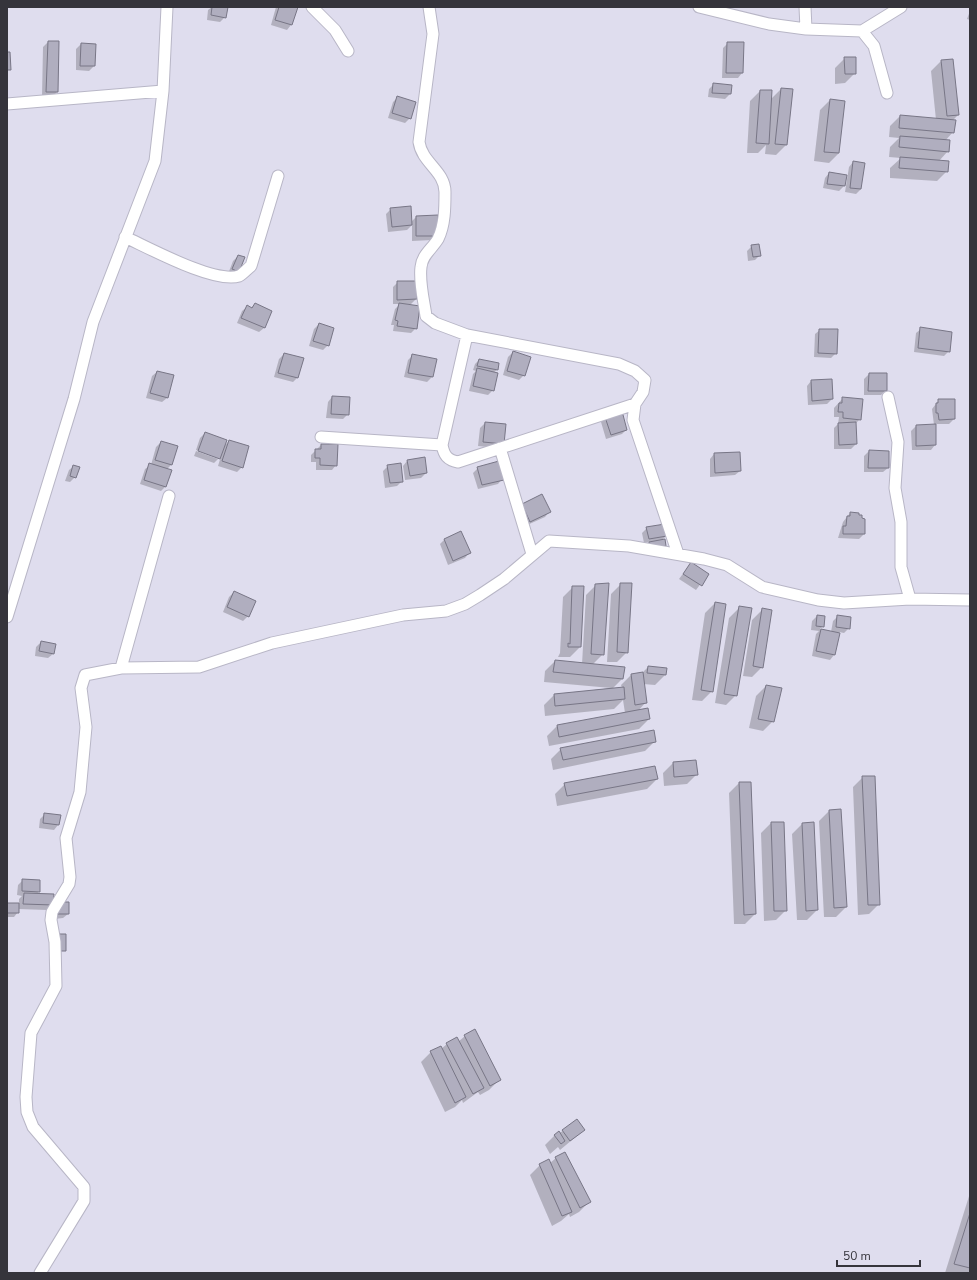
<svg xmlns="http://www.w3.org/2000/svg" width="977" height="1280" font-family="'Nunito Sans',sans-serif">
  <rect width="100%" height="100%" fill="#dfddee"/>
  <path fill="#0003" d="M 212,7 L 227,7 L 225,17 L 220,22 L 207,20 L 208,10 Z
    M 276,7 L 297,7 L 291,25 L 287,30 L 271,25 Z
    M 970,11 L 970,20 L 967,19 Z
    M 48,42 L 57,92 L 52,97 L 42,96 L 43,47 Z
    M 728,43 L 743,43 L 742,73 L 738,78 L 722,78 L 723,48 Z
    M 81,44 L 95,45 L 94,66 L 89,71 L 76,70 L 76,49 Z
    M 845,58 L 855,73 L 845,83 L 835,84 L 835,68 Z
    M 941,61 L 958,115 L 952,121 L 953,132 L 945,141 L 948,151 L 939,161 L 947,171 L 937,181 L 890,178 L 890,168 L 901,158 L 889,157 L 890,147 L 899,138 L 889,137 L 890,126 L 900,116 L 936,120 L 931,71 Z
    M 714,84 L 730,94 L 725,99 L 708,97 L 709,89 Z
    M 781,89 L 792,90 L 786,145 L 776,155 L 765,154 L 766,145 L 758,153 L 747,153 L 750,101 L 760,91 L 770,100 Z
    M 398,97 L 410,118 L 405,123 L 388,118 L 393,102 Z
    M 830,100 L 839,153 L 829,163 L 814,161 L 820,110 Z
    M 853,162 L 861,189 L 856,194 L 845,192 L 849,167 Z
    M 829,173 L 846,176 L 844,186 L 839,191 L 823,188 L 825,178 Z
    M 391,209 L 411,222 L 416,217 L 437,236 L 432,240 L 412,241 L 412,225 L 407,230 L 388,232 L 386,214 Z
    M 752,246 L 760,255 L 755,260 L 748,261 L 747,251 Z
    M 238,256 L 238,271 L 228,274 L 233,261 Z
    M 398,282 L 416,299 L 411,304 L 405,304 L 416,328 L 411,333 L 393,331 L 394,325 L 391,325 L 395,309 L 400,304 L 393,304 L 393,287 Z
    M 255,304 L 271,311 L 264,328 L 259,332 L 237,323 L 242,311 L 247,307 L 251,308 Z
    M 319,324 L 328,345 L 323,350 L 309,346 L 314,329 Z
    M 921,329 L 949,351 L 944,356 L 914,352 L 916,333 Z
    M 820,330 L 836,353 L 831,358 L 814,357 L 815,334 Z
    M 513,352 L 524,375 L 519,380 L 503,375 L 508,357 Z
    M 284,354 L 298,377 L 293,382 L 274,377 L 279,359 Z
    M 413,355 L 435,360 L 432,377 L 427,382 L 404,377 L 408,360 Z
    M 479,360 L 497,370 L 493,373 L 493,390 L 488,395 L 469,391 L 473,374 L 476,371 L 473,370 L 475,364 Z
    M 157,372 L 167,398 L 162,402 L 146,398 L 152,376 Z
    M 869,374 L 886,390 L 881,395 L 864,395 L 864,379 Z
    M 811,381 L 832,399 L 827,404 L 808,405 L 807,386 Z
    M 332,397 L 348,414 L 343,419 L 326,418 L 328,402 Z
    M 843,398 L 860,419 L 855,424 L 856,444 L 851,449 L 834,449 L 834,428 L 838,424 L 839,417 L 834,417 L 834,408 Z
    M 939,400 L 954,419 L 949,424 L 935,424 L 935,445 L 931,450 L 912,450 L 911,431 L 916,426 L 934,425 L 932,409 Z
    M 606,417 L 626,430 L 622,434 L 606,439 L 601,422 Z
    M 485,423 L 505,425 L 498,448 L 478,446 L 480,428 Z
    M 205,433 L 223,447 L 229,441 L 242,467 L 237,472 L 218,466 L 221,456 L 214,463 L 194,456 L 196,451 L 218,459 L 218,457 L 196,450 L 200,438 Z
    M 161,442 L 172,464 L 166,470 L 165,487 L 161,491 L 140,484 L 145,469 L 151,465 L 156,447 Z
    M 321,445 L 336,465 L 332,470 L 316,470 L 316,462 L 311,462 L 311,455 Z
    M 869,451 L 888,468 L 883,472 L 864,472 L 864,456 Z
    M 714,454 L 740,471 L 735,475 L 710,477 L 710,459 Z
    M 407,461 L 426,473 L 421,478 L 405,480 L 403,466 Z
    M 74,466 L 75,477 L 70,482 L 65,481 L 69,470 Z
    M 388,466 L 402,481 L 397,486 L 385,488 L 383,471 Z
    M 478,468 L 502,479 L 498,484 L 478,489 L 473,473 Z
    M 522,505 L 549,512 L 545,517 L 525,526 Z
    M 850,513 L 864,534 L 859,539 L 838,538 L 843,522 Z
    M 647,528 L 666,536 L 661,541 L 665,546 L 661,550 L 644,547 L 649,542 L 644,543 L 642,533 Z
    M 444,540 L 469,553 L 465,558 L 448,565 L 440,544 Z
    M 691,563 L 708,574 L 696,590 L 679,579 Z
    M 621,584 L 627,652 L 617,662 L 607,662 L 611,594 Z
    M 596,585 L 603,654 L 592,665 L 622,679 L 612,689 L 622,688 L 621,685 L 631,675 L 642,673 L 648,667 L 666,669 L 665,675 L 655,685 L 643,684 L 646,702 L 638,711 L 649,719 L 639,729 L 549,746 L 547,736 L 557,726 L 625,713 L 623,700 L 614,709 L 545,716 L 544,705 L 554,695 L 611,688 L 544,682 L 545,671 L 555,661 L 582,664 L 586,595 Z
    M 573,587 L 583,587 L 580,647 L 570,657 L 558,657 L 560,653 L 563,597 Z
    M 234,592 L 248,616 L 243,621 L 223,612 L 229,597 Z
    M 715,603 L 712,691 L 702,701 L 692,700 L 705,613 Z
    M 739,608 L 736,695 L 726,705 L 715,703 L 729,618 Z
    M 762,610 L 762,667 L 752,677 L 743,676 L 752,620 Z
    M 817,616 L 823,626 L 820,629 L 831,632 L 833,621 L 838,616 L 849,628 L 844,633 L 839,632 L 834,655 L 830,660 L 812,656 L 816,634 L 819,631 L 811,630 L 812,621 Z
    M 41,642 L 53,654 L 48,658 L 35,656 L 36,647 Z
    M 766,686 L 773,721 L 763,731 L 749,728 L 756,696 Z
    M 655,741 L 645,751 L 553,770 L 551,759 L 561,749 Z
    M 696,761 L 697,774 L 687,784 L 664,786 L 663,773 L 673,763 Z
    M 863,777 L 879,904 L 869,914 L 858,915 L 853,787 Z
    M 657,779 L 647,789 L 557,806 L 555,794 L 565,784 Z
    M 739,783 L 750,783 L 755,914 L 745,924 L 734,924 L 729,793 Z
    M 829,811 L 846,907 L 836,917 L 824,917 L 819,821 Z
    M 45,814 L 58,825 L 54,830 L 39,828 L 40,819 Z
    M 771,823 L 786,910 L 776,920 L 764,921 L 761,833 Z
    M 802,824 L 817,910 L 807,920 L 797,920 L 792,834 Z
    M 23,880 L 39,892 L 36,894 L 52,905 L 47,910 L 18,909 L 18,912 L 14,917 L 7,917 L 7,904 L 19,904 L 19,899 L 22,896 L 17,895 L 18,885 Z
    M 54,908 L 68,914 L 63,918 L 54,919 Z
    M 465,1036 L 499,1080 L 489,1090 L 480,1095 L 478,1092 L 463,1103 L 462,1100 L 455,1107 L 445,1112 L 421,1062 L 431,1052 L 441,1049 L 447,1044 L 458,1042 Z
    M 584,1130 L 560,1150 L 558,1147 L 550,1154 L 545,1145 L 555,1135 L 563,1131 Z
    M 556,1158 L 589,1202 L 579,1212 L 570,1217 L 569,1214 L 561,1221 L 552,1226 L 530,1175 L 540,1165 L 550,1163 Z
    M 970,1193 L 970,1273 L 945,1273 Z"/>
  <path fill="#b0aebf" stroke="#787686" d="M 212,7 L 228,7 L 226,18 L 211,15 Z
    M 279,7 L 298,7 L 292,25 L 275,20 Z
    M 48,41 L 59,41 L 58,92 L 46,92 Z
    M 727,42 L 744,42 L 743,73 L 726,73 Z
    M 81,43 L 96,44 L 95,66 L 80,66 Z
    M 7,52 L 10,52 L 11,70 L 7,70 Z
    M 844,57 L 856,57 L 856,74 L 845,74 Z
    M 953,59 L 959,115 L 947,116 L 941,60 Z
    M 713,83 L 732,85 L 731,94 L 712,93 Z
    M 781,88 L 793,89 L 787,145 L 775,144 Z
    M 760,90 L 772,90 L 769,144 L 756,143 Z
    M 397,96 L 416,102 L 411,119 L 392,113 Z
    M 830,99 L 845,101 L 839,153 L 824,152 Z
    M 900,115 L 956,120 L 954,133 L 899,128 Z
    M 900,136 L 950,140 L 949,152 L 899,147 Z
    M 900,157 L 949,161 L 948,172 L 899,168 Z
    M 853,161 L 865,163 L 861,189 L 850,188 Z
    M 829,172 L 847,175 L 845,186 L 827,184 Z
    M 411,206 L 412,225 L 392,227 L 390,208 Z
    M 438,215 L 438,236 L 416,236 L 416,216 Z
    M 759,244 L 761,256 L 753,257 L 751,245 Z
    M 238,255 L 245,257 L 239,272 L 232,269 Z
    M 397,281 L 417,281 L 417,299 L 397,300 Z
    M 255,303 L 272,311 L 265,328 L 241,318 L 247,305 L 252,308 Z
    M 399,303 L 420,306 L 417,329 L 397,326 L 398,321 L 395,320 Z
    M 319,323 L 334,328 L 329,346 L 313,341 Z
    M 920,327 L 952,332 L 950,352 L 918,348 Z
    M 819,329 L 838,329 L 837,354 L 818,353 Z
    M 513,351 L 531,357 L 525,376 L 507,371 Z
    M 284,353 L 304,358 L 298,378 L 278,373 Z
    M 412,354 L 437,359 L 433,377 L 408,373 Z
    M 479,359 L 499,363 L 498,370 L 477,366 Z
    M 477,368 L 498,373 L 494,391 L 473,386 Z
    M 157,371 L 174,375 L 168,398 L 150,393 Z
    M 869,373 L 887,373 L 887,391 L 868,391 Z
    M 832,379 L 833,399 L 812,401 L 811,380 Z
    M 332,396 L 350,397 L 349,415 L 331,414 Z
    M 842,397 L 863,399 L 861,420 L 843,418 L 843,412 L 838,412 L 839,403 L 842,403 Z
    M 938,399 L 955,399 L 955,419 L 939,420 L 938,413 L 936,413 L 936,403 L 938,403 Z
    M 622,411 L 627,430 L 611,435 L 605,417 Z
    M 485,422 L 506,424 L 504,444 L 483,442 Z
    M 856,422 L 857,444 L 839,445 L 838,423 Z
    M 936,424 L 936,445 L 916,446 L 916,425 Z
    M 205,432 L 227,440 L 220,459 L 198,451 Z
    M 229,440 L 249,446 L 243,468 L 222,461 Z
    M 161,441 L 178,446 L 172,465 L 155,460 Z
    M 321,444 L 338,444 L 337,466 L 320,465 L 320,458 L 315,458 L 315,449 L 321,449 Z
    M 869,450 L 889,451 L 889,468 L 868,468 Z
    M 740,452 L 741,471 L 715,473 L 714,453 Z
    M 425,457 L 427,473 L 410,476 L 407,460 Z
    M 499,461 L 504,480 L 482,485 L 477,467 Z
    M 149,463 L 172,470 L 166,487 L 144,480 Z
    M 401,463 L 403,482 L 390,483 L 387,465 Z
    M 73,465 L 80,467 L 76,478 L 70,476 Z
    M 542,494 L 551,512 L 530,522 L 522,504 Z
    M 850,512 L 859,513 L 859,515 L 862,515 L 862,518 L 865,519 L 865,534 L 843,534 L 843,526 L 846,526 L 847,516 L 850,516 Z
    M 665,524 L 667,536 L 649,539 L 646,527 Z
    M 461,531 L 471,553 L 453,561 L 444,539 Z
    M 665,539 L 666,546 L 650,548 L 649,542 Z
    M 691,562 L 709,574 L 702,586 L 683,574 Z
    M 609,583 L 604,655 L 591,654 L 595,584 Z
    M 620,583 L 632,583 L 628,653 L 617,652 Z
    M 572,586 L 584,586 L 581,647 L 568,647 L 568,643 L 570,644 Z
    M 234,591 L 256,601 L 249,617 L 227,607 Z
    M 715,602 L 726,604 L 713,692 L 701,690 Z
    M 739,606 L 752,608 L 737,696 L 724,694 Z
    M 762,608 L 772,610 L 763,668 L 753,666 Z
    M 817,615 L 825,616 L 824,627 L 816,626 Z
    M 837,615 L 851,617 L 850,629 L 836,627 Z
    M 821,629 L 840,633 L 835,655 L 816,651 Z
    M 41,641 L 56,644 L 54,654 L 39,651 Z
    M 555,660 L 625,667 L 623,679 L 553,672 Z
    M 648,666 L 667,668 L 666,675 L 647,673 Z
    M 643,672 L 647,703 L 635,705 L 631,674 Z
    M 766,685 L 782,688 L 774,722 L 758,719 Z
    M 624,687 L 625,699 L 555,706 L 554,694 Z
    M 648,708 L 650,719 L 559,737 L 557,725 Z
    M 654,730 L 656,742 L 563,760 L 560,748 Z
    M 696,760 L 698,775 L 674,777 L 673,762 Z
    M 655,766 L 658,779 L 567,796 L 564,783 Z
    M 862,776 L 875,776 L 880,905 L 868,905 Z
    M 739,782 L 751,782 L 756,914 L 744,915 Z
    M 841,809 L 847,907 L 834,908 L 829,810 Z
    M 44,813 L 61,815 L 59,825 L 43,823 Z
    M 771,822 L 784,822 L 787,911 L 774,911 Z
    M 814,822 L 818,910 L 806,911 L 802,823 Z
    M 22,879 L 40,880 L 40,892 L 22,891 Z
    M 24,893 L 54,894 L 53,905 L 23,904 Z
    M 58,902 L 69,902 L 69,914 L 58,914 Z
    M 7,903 L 19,903 L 19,913 L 7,913 Z
    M 56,934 L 66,934 L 66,951 L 56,951 Z
    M 475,1029 L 501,1080 L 490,1086 L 464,1035 Z
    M 457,1037 L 484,1088 L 473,1094 L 446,1043 Z
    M 441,1046 L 466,1097 L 455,1103 L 430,1051 Z
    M 577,1119 L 585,1130 L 570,1141 L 562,1130 Z
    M 559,1131 L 565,1141 L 561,1144 L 554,1135 Z
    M 565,1152 L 591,1202 L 580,1208 L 555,1157 Z
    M 549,1159 L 572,1212 L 562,1216 L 539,1164 Z
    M 970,1213 L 970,1268 L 954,1264 Z"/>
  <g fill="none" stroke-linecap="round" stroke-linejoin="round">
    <defs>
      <path id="street" d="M 312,7 L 335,30 L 348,51
        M 429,7 L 433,34 L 419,142 C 422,163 445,171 445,192 C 445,207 445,225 438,239 C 432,249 422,255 421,267 C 419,283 424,301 426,316 L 435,323 L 467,335 L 619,364 L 635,371 L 645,380 L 643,392 L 635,404 L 633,420 L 678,554
        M 699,7 L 769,24 L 806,29 L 862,31 L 901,7
        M 805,7 L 806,29
        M 862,31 L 874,46 L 887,93
        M 7,104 L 163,91
        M 125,237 C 149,248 215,284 239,276 C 243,274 247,269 251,266 L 278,176
        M 467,335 L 442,445 C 444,455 447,460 458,462 L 635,404
        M 888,397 L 898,442 L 895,488 L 901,522 L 901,567 L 910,599
        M 321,437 L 442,445
        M 500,448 L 532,554
        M 7,617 L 74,399 L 93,322 L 155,161 L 163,91 L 167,7
        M 121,668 L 169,496
        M 40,1273 L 84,1201 L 84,1187 L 33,1127 L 27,1112 L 26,1097 L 31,1033 L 56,986 L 55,942 L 51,920 L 52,912 L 69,884 L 70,877 L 66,838 L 80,792 L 86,727 L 81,688 L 85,675 L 121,668 L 199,667 L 272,643 L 403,615 L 446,611 L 465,604 L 480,595 L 504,579 L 549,541 L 629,546 L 704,559 L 727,565 L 762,587 L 818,600 L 844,603 L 910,599 L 970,600"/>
    </defs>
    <use href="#street" stroke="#b8b6c6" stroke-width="13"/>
    <use href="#street" stroke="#fff" stroke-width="11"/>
  </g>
  <rect width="977" height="1280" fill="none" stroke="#35343b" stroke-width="16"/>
  <path d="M837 1260v6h83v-6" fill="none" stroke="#35343b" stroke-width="2"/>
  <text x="843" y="1260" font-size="12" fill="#35343b" stroke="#dfddee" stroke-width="3" paint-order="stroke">50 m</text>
</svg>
